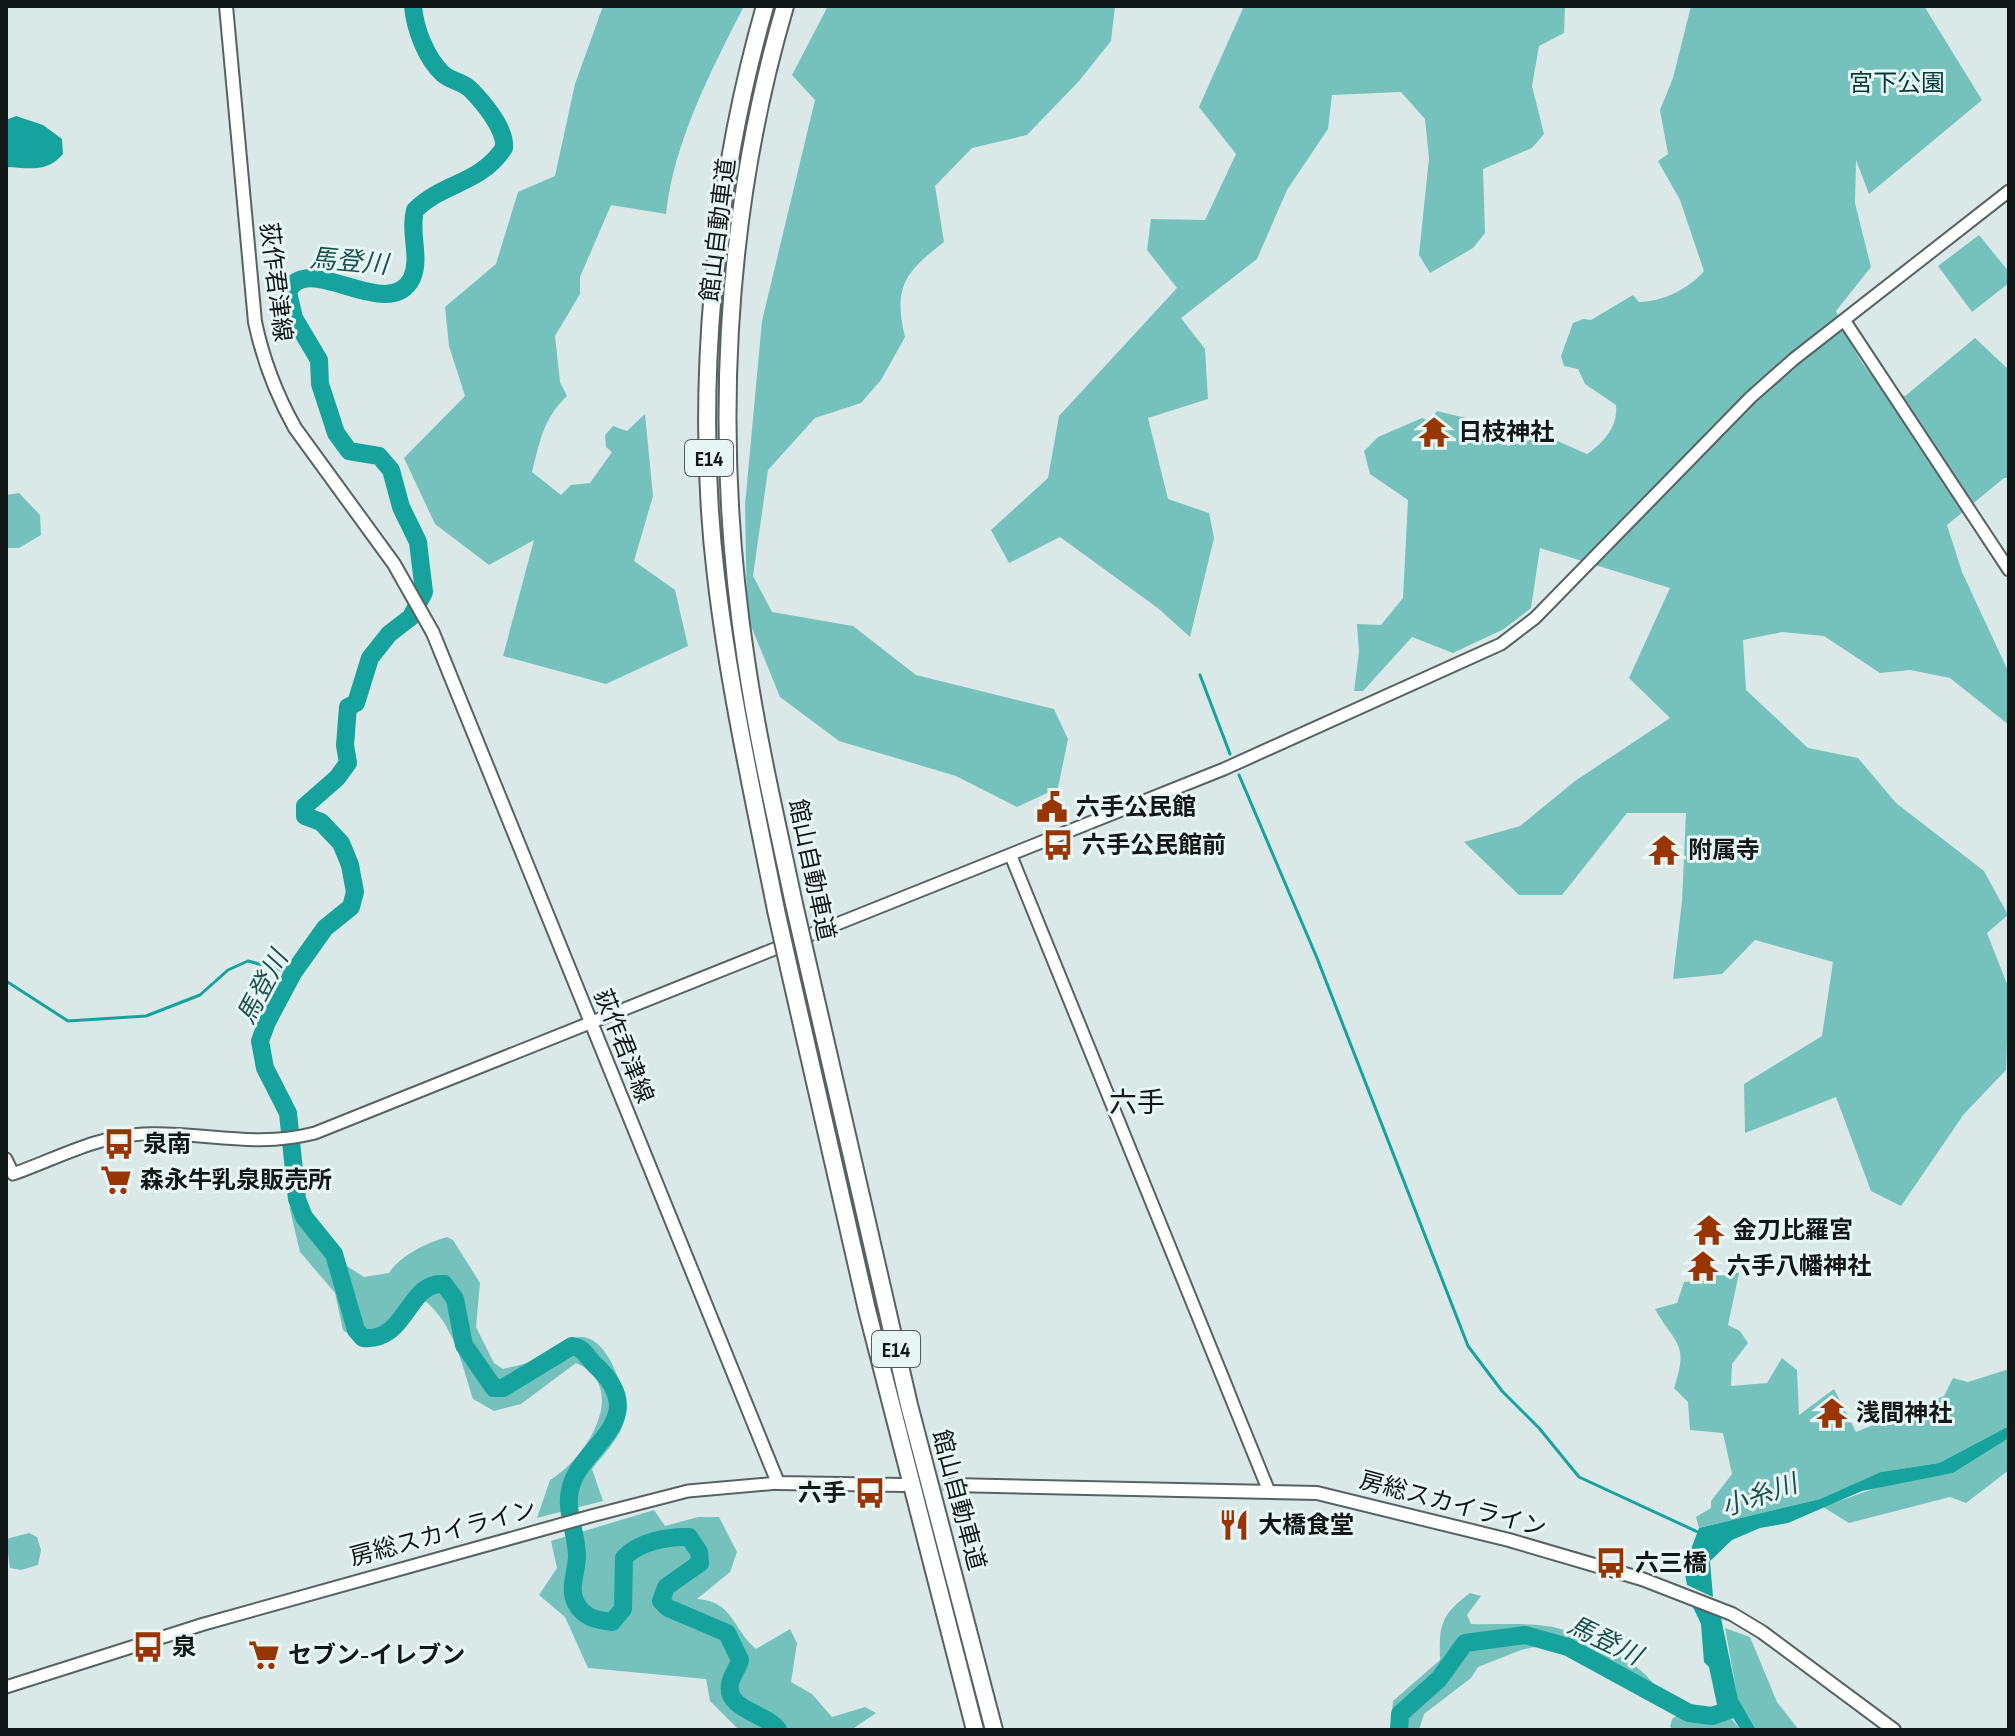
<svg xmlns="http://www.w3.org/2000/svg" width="2015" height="1736" font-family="'Sofia Sans Condensed','Noto Sans JP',sans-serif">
  <rect width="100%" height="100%" fill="#dae9e7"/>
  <path fill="#75c2bd" d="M 603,6 L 744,6 C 711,71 674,141 666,214 L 611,205 L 580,277 L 580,294 L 555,336 L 560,382 L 567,396 C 543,419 540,441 532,472 L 561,495 L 571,485 L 590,483 L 612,452 L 606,447 L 605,435 L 613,426 L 627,431 L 645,414 L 653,496 L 634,561 L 675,590 L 688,646 L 606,684 L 503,656 L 534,540 L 489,565 L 435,524 L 404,458 L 465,396 L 449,346 L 445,307 L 496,264 L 518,192 L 555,176 L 575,84 Z
    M 828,6 L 1115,6 L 1111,41 L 1079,81 L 1027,135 L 972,148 L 935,186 L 944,242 C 905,272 893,287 905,337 L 881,380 L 861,403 L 815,418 L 768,470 L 753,576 L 772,612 L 853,626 L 916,675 L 1054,709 L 1068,739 L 1058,788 L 1017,807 L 956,776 L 839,741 L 780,697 L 747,616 L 745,505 L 762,321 L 815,100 L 792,75 Z
    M 1244,6 L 1565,6 L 1564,33 L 1539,46 L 1532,86 L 1544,134 L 1532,148 L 1483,169 L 1485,233 L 1473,248 L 1430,273 L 1419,255 L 1429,158 L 1425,119 L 1401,92 L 1332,95 L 1328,129 L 1287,190 L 1257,259 L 1181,318 L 1205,349 L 1208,399 L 1148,418 L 1168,499 L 1209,513 L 1214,538 L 1190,637 L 1159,609 L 1060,537 L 1009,563 L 991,530 L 1048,478 L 1059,416 L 1177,288 L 1147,250 L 1151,219 L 1205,220 L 1236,154 L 1199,107 Z
    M 1691,6 L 1924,6 L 1982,100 L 1869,194 L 1856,160 L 1855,203 L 1871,267 L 1836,311 C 1852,345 1866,385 1905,396 L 1975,338 L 2009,370 L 2009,478 L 2004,478 L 1947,525 L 1962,572 L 2009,673 L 2009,725 L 1950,678 L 1910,670 L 1880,673 L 1824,636 L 1782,632 L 1743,640 L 1746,690 L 1808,748 L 1858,758 L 1896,803 L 1984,871 L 2008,915 L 1987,933 L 2009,989 L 2006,1070 L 1964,1114 L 1901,1206 L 1871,1191 L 1836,1097 L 1745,1133 L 1744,1084 L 1822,1036 L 1833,962 L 1755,940 L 1722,974 L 1673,979 L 1682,901 L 1686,813 L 1627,813 L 1562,895 L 1519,895 L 1464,842 L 1520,826 L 1575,781 L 1670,718 L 1629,678 L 1670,588 L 1540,548 L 1531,608 L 1504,629 L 1453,653 L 1412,637 L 1363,691 L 1354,691 L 1359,652 L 1357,624 L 1381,625 L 1403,598 L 1408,500 L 1370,474 L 1364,451 L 1378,437 L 1422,418 L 1429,421 L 1437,411 L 1474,420 L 1508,446 L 1546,436 L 1587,454 C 1604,442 1618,427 1616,405 L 1585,384 L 1578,369 L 1564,366 L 1561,356 L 1573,323 L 1583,319 L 1591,320 L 1633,295 L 1639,302 C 1662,302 1690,288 1704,271 L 1680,200 L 1658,161 L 1668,154 L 1660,110 L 1673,78 Z
    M 1979,235 L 2009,272 L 2009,283 L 1972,312 L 1938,266 Z
    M 19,493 L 40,515 L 41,535 L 19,548 L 6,548 L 6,495 Z
    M 289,1206 L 328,1254 L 364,1277 L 389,1273 C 401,1255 426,1243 447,1237 L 453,1240 L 480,1283 L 476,1327 L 494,1363 L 503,1369 C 520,1365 539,1361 555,1351 C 563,1346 572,1336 582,1337 C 609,1338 628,1395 625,1418 C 621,1437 604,1454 592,1469 L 603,1501 L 537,1518 L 550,1480 C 585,1460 632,1388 576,1363 L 521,1404 L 494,1411 L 473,1399 C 462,1365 454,1324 424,1300 L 387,1341 L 363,1344 L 343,1330 L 335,1293 L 300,1252 Z
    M 1717,1271 L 1739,1273 L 1728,1325 L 1740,1331 L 1748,1343 L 1732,1364 L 1731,1386 L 1767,1383 L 1782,1358 L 1797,1370 L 1799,1415 L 1834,1389 L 1856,1432 L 1944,1396 L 1953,1378 L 1968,1382 L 2009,1369 L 2009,1426 L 1939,1463 L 1882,1472 L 1820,1499 L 1699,1528 L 1696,1517 L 1711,1508 L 1711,1501 L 1732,1474 L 1723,1433 L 1690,1430 L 1688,1402 L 1674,1388 C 1689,1342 1676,1346 1655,1309 L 1677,1303 L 1684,1282 L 1713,1280 Z
    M 2009,1438 L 2009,1470 L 1966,1503 L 1950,1497 L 1849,1523 L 1823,1507 L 1884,1485 L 1953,1473 Z
    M 654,1510 L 665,1526 L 698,1517 L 719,1517 L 737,1552 L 730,1572 L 697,1599 C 734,1602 731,1627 756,1649 L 790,1629 L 797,1643 L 791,1682 L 812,1694 L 832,1717 L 865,1707 L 876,1713 L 851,1730 L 739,1730 L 710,1701 L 706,1679 L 588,1668 L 565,1617 L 539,1595 L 557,1568 L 551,1541 Z
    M 29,1533 L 37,1537 L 41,1550 L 38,1565 L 21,1570 L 10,1568 L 6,1539 Z
    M 1470,1593 L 1481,1596 L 1467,1615 L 1471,1624 C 1497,1625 1527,1622 1553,1627 C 1581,1633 1648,1664 1657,1691 L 1603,1658 L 1558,1642 L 1521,1650 L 1478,1667 L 1471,1678 L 1424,1714 L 1419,1730 L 1390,1730 L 1393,1701 L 1440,1660 C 1439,1624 1441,1615 1470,1593 Z
    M 1725,1628 L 1750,1637 L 1777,1702 L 1799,1730 L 1756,1730 L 1738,1700 Z
    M 1679,1714 L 1696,1722 L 1728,1715 L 1741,1730 L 1676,1730 L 1670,1727 L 1672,1719 Z"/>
  <path fill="#17a39d" d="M 16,116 L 43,125 L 62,139 L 63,154 C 47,173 29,168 6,167 L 6,120 Z
    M 2009,1426 L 2009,1438 L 1953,1473 L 1862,1491 L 1788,1523 L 1760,1528 L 1732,1540 L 1710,1561 L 1713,1597 L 1687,1585 L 1684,1568 L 1699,1528 L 1820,1499 L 1881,1472 L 1939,1463 Z
    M 1691,1603 L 1721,1618 L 1738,1699 L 1756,1730 L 1741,1730 L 1733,1718 L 1719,1714 L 1709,1667 L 1704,1662 L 1701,1624 Z"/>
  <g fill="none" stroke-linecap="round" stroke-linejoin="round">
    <path stroke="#17a39d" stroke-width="3" d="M 1200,675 L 1230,754
      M 1239,775 L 1317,958 L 1468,1346 L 1502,1391 L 1539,1428 L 1579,1477 L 1700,1533
      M 6,981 L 68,1021 L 146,1016 L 200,995 L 228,970 L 248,961 L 293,973"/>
    <path stroke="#17a39d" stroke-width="18" d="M 413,6 C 415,29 426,58 443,74 C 451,81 463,82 470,89 C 483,102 506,129 504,148 C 479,185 443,182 415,210 C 409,233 421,257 412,278 C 389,325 306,249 288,292 L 294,318 L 319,360 L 320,384 L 336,433 L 349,451 L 379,456 L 391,470 L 401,507 L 418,542 L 424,592 L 411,617 L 389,634 L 370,658 L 356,703 L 348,707 L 345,745 L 348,763 L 337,778 L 305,806 L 305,816 L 321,822 L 341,843 L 350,865 L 355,892 L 351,907 L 325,928 L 293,973 L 267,1022 L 260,1041 L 265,1068 L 288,1113 L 297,1199 L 304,1217 L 334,1254 L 356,1330 L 363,1338 C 408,1342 407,1281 444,1284 L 455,1299 L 464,1345 L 494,1388 L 503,1388 L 572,1346 C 583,1347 587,1357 594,1364 C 656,1420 579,1445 570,1490 C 565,1511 577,1534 577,1556 C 577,1572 568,1589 576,1603 C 584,1618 596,1620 612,1622 L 623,1609 L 624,1558 C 638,1542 668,1536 689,1537 L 699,1552 L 700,1563 L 666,1587 L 661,1601 L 668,1608 L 727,1633 L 740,1660 C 738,1668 731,1676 730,1684 C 725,1710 767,1713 778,1730
      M 1399,1730 L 1400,1714 L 1439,1679 L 1465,1643 L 1525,1635 L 1568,1647 L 1689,1713 L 1712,1716 L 1732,1709"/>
    <path stroke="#bccac8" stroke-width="12" stroke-dasharray="12 6" stroke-linecap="butt" d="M 905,1485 L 953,1485"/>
    <defs>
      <path id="tertiary" d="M 1844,320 L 2009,570
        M 1011,856 L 1268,1489
        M 6,1159 L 13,1174 C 56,1159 96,1136 143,1134 C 203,1131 253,1149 315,1133 L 1224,769 L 1501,644 L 1535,618 L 1751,397 L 1794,359 L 2009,191
        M 6,1687 L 204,1624 L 591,1516 L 688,1491 L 778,1483"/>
      <path id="secondary" d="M 226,6 L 255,322 C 263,360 276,394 295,428 L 394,564 L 433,633 L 778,1483 L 903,1485
        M 953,1485 L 1317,1493 L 1509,1540 L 1642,1579 L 1732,1614 L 1762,1632 L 1894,1730"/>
      <path id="motorway" d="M 765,6 C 714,184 694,392 716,576 C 729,688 754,799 776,910
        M 785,6 C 723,217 713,443 746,660 C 758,742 777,823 794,904
        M 808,965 L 909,1405 L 994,1730
        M 789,968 L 867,1310 L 975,1730"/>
    </defs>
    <use href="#tertiary" stroke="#566362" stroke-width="15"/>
    <use href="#secondary" stroke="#566362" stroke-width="16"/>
    <use href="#motorway" stroke="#566362" stroke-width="20"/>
    <use href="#tertiary" stroke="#fff" stroke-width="11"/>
    <use href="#secondary" stroke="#fff" stroke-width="12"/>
    <use href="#motorway" stroke="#fff" stroke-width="16"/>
    <defs>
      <path id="motorway-bridge" d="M 794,904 L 808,965
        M 776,910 L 789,968"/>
    </defs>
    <use href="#motorway-bridge" stroke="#566362" stroke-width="20" stroke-linecap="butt"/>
    <use href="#motorway-bridge" stroke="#fff" stroke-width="16"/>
  </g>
  <defs>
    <symbol id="temple-bare" viewBox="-9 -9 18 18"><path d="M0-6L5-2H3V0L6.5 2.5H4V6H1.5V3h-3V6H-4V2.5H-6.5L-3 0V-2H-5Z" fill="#993403" stroke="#e7f6f4" stroke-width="2.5" paint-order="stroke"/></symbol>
    <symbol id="civic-bare" viewBox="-9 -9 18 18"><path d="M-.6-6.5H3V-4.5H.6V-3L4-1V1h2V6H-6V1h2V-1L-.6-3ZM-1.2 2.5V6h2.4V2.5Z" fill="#993403" stroke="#e7f6f4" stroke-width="2.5" paint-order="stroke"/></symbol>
    <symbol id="bus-bare" viewBox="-9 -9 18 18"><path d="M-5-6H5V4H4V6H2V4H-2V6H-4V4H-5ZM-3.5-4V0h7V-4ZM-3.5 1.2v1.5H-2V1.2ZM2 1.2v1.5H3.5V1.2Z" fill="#993403" stroke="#e7f6f4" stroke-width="2.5" paint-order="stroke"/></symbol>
    <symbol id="supermarket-bare" viewBox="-9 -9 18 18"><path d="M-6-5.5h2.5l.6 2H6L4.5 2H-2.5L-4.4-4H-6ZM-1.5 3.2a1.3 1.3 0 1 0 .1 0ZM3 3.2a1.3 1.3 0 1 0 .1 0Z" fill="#993403" stroke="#e7f6f4" stroke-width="2.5" paint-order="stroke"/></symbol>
    <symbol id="restaurant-bare" viewBox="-9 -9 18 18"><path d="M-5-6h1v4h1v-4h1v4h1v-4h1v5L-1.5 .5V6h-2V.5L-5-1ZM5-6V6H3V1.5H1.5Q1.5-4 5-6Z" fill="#993403" stroke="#e7f6f4" stroke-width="2.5" paint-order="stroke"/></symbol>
  </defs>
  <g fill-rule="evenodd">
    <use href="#temple-bare" x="1412" y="410" width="44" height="44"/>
    <use href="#civic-bare" x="1030" y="785" width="44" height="44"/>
    <use href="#bus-bare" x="1036" y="823" width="44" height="44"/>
    <use href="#temple-bare" x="1642" y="828" width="44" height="44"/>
    <use href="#bus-bare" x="97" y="1122" width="44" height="44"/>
    <use href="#supermarket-bare" x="94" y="1158" width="44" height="44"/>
    <use href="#temple-bare" x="1687" y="1208" width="44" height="44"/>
    <use href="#temple-bare" x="1681" y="1244" width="44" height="44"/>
    <use href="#temple-bare" x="1810" y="1391" width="44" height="44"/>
    <use href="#bus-bare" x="848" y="1471" width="44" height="44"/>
    <use href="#restaurant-bare" x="1212" y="1503" width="44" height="44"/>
    <use href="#bus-bare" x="1589" y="1541" width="44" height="44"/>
    <use href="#bus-bare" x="126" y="1625" width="44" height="44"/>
    <use href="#supermarket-bare" x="242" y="1633" width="44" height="44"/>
  </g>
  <g text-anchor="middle" stroke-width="6" stroke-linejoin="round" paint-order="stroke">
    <g fill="#e7f6f4" stroke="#525b59" stroke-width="2">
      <rect x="685" y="440" width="48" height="36" rx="6"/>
      <rect x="872" y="1331" width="48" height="36" rx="6"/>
    </g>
    <g font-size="22" font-weight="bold" fill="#121817">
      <text x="709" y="466">E14</text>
      <text x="896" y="1357">E14</text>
    </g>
    <g font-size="24" fill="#003b38" stroke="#e7f6f4">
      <text x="1897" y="91">宮下公園</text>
    </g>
    <g font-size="24" fill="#121817" stroke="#e7f6f4">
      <text transform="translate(718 230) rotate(-83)" y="8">館山自動車道</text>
      <text transform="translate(276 282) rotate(83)" y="8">荻作君津線</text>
      <text transform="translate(812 870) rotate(78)" y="8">館山自動車道</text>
      <text transform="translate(624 1046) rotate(68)" y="8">荻作君津線</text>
      <text transform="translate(959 1500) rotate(75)" y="8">館山自動車道</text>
      <text transform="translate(1453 1504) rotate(15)" y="8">房総スカイライン</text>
      <text transform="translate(443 1533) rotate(-15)" y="8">房総スカイライン</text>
    </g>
    <g font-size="24" font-weight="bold" fill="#121817" stroke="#e7f6f4" text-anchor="start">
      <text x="1458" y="440">日枝神社</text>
      <text x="1076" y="815">六手公民館</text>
      <text x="1082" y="853">六手公民館前</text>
      <text x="1688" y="858">附属寺</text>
      <text x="143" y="1152">泉南</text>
      <text x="140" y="1188">森永牛乳泉販売所</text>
      <text x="1733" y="1238">金刀比羅宮</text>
      <text x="1727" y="1274">六手八幡神社</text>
      <text x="1856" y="1421">浅間神社</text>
      <text x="846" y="1501" text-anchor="end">六手</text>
      <text x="1258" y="1533">大橋食堂</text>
      <text x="1635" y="1571">六三橋</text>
      <text x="172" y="1655">泉</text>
      <text x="288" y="1663">セブン-イレブン</text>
    </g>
    <g font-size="26" font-style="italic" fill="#1c504d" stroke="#e7f6f4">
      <text transform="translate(349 261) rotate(5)" y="9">馬登川</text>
      <text transform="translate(262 987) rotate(-62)" y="9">馬登川</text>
      <text transform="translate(1759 1495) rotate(-19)" y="9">小糸川</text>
      <text transform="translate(1605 1640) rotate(26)" y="9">馬登川</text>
    </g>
    <g font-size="28" fill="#121817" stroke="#e7f6f4">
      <text x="1137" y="1112">六手</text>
    </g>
  </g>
  <rect width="2015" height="1736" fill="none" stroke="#121817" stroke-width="16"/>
</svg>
